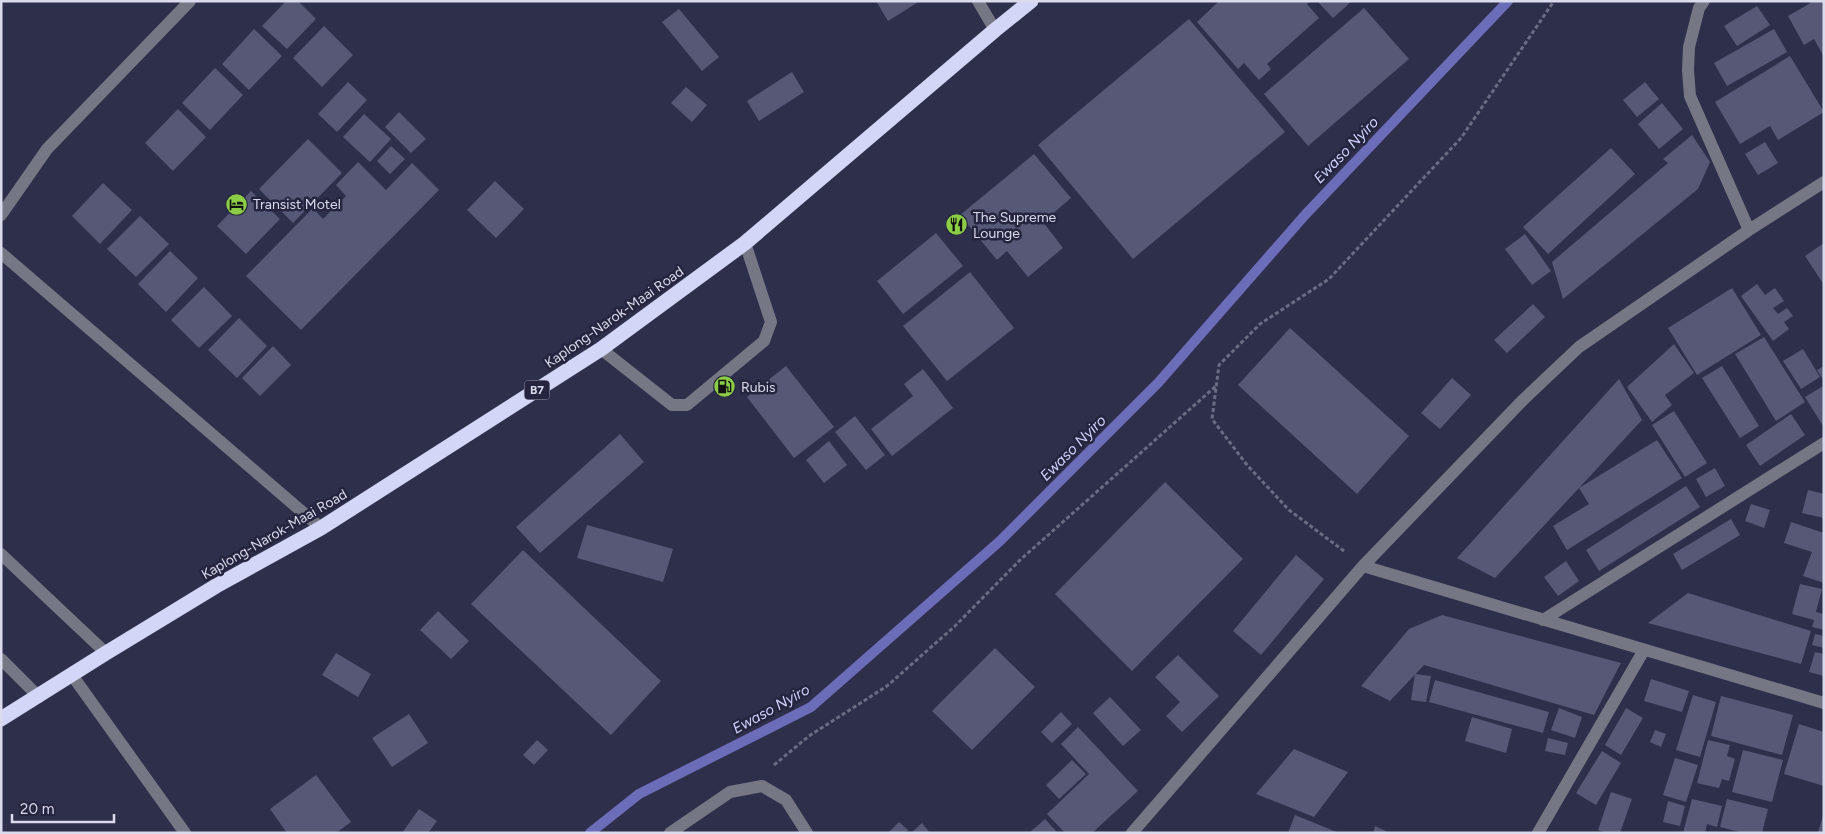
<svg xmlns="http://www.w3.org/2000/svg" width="1825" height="834" font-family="Figtree,sans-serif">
  <rect width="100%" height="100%" fill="#2e2f4a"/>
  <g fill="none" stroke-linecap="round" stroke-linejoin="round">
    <path stroke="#6c6db9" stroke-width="10" d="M 590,833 L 639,794 L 811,707 L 1000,541 L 1158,383 L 1305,215 L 1508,1"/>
  </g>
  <path fill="#565875" d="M 286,1 L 298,1 L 316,19 L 287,49 L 262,26 Z
    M 876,1 L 920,1 L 888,21 Z
    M 1219,1 L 1310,1 L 1307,4 L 1319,18 L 1267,64 L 1271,69 L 1259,80 L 1244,63 L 1238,69 L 1197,22 Z
    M 1317,1 L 1352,1 L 1333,18 Z
    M 1814,1 L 1824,1 L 1824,57 L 1814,39 L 1804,45 L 1788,16 Z
    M 1757,6 L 1770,25 L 1737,46 L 1724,26 Z
    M 1364,8 L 1409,59 L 1308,146 L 1264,94 Z
    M 679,9 L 719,57 L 702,71 L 662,22 Z
    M 1189,19 L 1285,132 L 1133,259 L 1038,145 Z
    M 324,26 L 353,55 L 322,87 L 293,58 Z
    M 254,29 L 282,56 L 249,90 L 222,64 Z
    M 1774,29 L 1787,52 L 1727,86 L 1714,63 Z
    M 1790,56 L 1824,112 L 1778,140 L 1770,126 L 1740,144 L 1715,102 Z
    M 215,68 L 243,95 L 210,130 L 182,103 Z
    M 792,72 L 804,92 L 759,121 L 747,101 Z
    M 348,82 L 367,100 L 337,132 L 318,114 Z
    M 1645,82 L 1659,99 L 1637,117 L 1623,100 Z
    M 686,87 L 707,105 L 692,122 L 671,103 Z
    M 1662,103 L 1683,129 L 1659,149 L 1638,124 Z
    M 178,109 L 206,137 L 173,171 L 145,143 Z
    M 399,112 L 426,139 L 411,153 L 385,127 Z
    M 364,114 L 391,139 L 370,162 L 343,137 Z
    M 1692,135 L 1710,162 L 1698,189 L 1563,299 L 1552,262 L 1668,163 L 1663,159 Z
    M 308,139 L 342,173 L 293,223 L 259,189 Z
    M 1765,142 L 1778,163 L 1758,175 L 1745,154 Z
    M 391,146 L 405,159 L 390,174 L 377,161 Z
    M 1611,148 L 1635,174 L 1548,254 L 1523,227 Z
    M 1034,154 L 1071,198 L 1043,222 L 1063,248 L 1028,277 L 1007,251 L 997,260 L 960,215 Z
    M 358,162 L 386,190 L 412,163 L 439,190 L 301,330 L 246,276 L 313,208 L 323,219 L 346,196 L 336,185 Z
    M 495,181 L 524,209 L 496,238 L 467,210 Z
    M 103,183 L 132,210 L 100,244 L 72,216 Z
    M 251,191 L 280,219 L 246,254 L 217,226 Z
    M 140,216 L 169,244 L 136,277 L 107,249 Z
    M 936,233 L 963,266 L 903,314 L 877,281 Z
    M 1525,234 L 1551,271 L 1532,285 L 1505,249 Z
    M 1824,243 L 1824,285 L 1805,256 Z
    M 170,251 L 198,278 L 166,312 L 138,284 Z
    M 970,272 L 1014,328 L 947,381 L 903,326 Z
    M 1757,284 L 1765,295 L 1775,288 L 1784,301 L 1773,308 L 1778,314 L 1787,308 L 1793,316 L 1784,322 L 1789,329 L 1773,341 L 1741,296 Z
    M 204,287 L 232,316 L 199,348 L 171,320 Z
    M 1732,288 L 1761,335 L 1697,375 L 1668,328 Z
    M 1533,304 L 1545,317 L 1507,353 L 1494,340 Z
    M 239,318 L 267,346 L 237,378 L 208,350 Z
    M 1290,328 L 1409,436 L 1357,494 L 1238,385 Z
    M 1764,337 L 1805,402 L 1776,421 L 1735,354 Z
    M 1674,344 L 1694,373 L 1665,395 L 1672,405 L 1652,422 L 1627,387 Z
    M 273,346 L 291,365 L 260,396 L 242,378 Z
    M 1803,349 L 1820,377 L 1801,389 L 1783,361 Z
    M 786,366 L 834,427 L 794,458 L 747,397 Z
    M 1722,366 L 1759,426 L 1740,438 L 1702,378 Z
    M 1824,366 L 1824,381 L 1817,370 Z
    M 923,369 L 953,408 L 892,456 L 871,429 L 913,396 L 904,384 Z
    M 1452,378 L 1471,395 L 1440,429 L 1421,413 Z
    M 1619,379 L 1642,420 L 1579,488 L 1657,440 L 1682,478 L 1567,550 L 1553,526 L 1589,504 L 1579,488 L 1495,578 L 1457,558 Z
    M 1823,386 L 1824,425 L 1823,426 L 1805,397 Z
    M 1674,411 L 1707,463 L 1685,477 L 1652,425 Z
    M 1791,414 L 1805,435 L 1760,466 L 1746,445 Z
    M 855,416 L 885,455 L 866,470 L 835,432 Z
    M 620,434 L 644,462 L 540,553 L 516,527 Z
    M 829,441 L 847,465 L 824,483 L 806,460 Z
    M 1715,468 L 1725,486 L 1706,497 L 1696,479 Z
    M 1165,482 L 1243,559 L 1132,671 L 1055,594 Z
    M 1686,486 L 1700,507 L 1599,571 L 1586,550 Z
    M 1808,490 L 1824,494 L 1824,518 L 1802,513 Z
    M 1751,504 L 1770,510 L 1764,528 L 1745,521 Z
    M 1731,519 L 1740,535 L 1682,570 L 1673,554 Z
    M 1791,522 L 1824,533 L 1824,583 L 1803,576 L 1812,552 L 1784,543 Z
    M 587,525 L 673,549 L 663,582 L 577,558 Z
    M 523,550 L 661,681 L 611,735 L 471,604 Z
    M 1296,555 L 1324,579 L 1261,655 L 1233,631 Z
    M 1566,561 L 1579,581 L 1558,596 L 1544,577 Z
    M 1800,584 L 1822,589 L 1816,612 L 1824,614 L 1824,630 L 1812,627 L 1814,620 L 1792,614 Z
    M 1688,593 L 1811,631 L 1801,664 L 1648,623 Z
    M 438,611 L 469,641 L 451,659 L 420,630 Z
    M 1442,615 L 1621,663 L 1594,715 L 1424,665 L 1390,701 L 1361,686 L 1409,629 Z
    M 1815,634 L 1824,636 L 1824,648 L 1812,645 Z
    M 995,648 L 1035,687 L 972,750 L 932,711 Z
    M 1815,652 L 1824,654 L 1824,676 L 1809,672 Z
    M 336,653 L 371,674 L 358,697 L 322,675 Z
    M 1178,655 L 1219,696 L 1182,732 L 1166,716 L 1180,702 L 1155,677 Z
    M 1415,674 L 1431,676 L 1426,702 L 1411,700 Z
    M 1651,679 L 1689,691 L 1682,712 L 1644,701 Z
    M 1435,680 L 1549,712 L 1543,733 L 1429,702 Z
    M 1693,695 L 1716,702 L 1700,757 L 1676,750 Z
    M 1721,696 L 1793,715 L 1782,755 L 1711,736 Z
    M 1110,697 L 1141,730 L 1123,746 L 1093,713 Z
    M 1559,708 L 1582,717 L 1575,738 L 1551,730 Z
    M 1626,708 L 1643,718 L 1621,755 L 1605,745 Z
    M 1061,712 L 1072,724 L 1052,743 L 1041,732 Z
    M 409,714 L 428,743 L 392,767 L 372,738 Z
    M 1472,717 L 1512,729 L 1506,753 L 1465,741 Z
    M 1799,724 L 1824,732 L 1824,786 L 1784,774 Z
    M 1078,727 L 1138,791 L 1092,833 L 1065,833 L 1047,814 L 1089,774 L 1061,744 Z
    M 1655,730 L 1666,734 L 1661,747 L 1650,742 Z
    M 1548,738 L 1568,743 L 1565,755 L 1545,751 Z
    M 537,740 L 548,750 L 534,765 L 523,755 Z
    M 1708,740 L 1730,745 L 1727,756 L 1735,759 L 1729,781 L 1722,779 L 1719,788 L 1697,783 Z
    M 1294,749 L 1348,772 L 1314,817 L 1256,794 Z
    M 1743,750 L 1783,760 L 1772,802 L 1732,792 Z
    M 1602,751 L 1621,763 L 1596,805 L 1576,793 Z
    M 1675,758 L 1698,765 L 1686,802 L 1663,795 Z
    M 1072,760 L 1086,774 L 1059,799 L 1046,785 Z
    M 316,775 L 351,822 L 336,833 L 287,833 L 270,809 Z
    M 1611,792 L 1632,799 L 1620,833 L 1608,833 L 1598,830 Z
    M 1692,799 L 1722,806 L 1717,827 L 1707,824 L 1705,833 L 1683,833 Z
    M 1727,799 L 1768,809 L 1762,833 L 1744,833 L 1720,827 Z
    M 1668,801 L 1685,806 L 1680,826 L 1663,822 Z
    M 419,809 L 437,821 L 428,833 L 402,833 Z
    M 1295,815 L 1339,833 L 1288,833 Z
    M 1823,815 L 1824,833 L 1818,833 Z
    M 1045,819 L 1058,833 L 1029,833 Z
    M 899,822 L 908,830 L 905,833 L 888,833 Z
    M 922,823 L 930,833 L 911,833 Z
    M 1375,826 L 1390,833 L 1373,833 Z"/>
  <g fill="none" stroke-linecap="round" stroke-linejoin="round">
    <path stroke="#6b6c83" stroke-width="3" stroke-dasharray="4 2.5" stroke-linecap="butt" d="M 1344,551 L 1289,510 L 1247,465 L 1212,419 L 1219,365 L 1260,324 L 1329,279 L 1461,138 L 1554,1
      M 774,765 L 809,736 L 887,686 L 955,626 L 1020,560 L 1216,386"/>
    <path stroke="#767785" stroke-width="12" d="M 978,1 L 995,30
      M 1704,1 L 1699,8 L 1689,47 L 1688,70 L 1690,96 L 1749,230
      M 1,215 L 47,149 L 190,1
      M 1,253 L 321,528
      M 601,349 L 672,405 L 687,405 L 764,341 L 771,322 L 745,243
      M 1,554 L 106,653
      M 1363,566 L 1824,703
      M 1543,620 L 1824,443
      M 1,659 L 39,697
      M 72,675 L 185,833
      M 670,833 L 730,792 L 762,786 L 786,800 L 807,833
      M 1132,833 L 1363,566 L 1523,400 L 1579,347 L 1749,230 L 1824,182
      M 1538,833 L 1644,650"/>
    <path stroke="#d3d6f7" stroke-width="15" d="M 1,719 L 106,653 L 216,586 L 321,528 L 601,349 L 745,243 L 995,30 L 1031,1"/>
  </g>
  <defs>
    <symbol id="hotel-disc" viewBox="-11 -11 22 22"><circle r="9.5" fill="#8bce46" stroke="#25253f"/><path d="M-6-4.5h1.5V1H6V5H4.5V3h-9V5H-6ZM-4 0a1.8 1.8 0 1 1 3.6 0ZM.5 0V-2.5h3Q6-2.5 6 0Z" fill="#111"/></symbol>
    <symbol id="restaurant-disc" viewBox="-11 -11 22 22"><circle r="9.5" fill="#8bce46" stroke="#25253f"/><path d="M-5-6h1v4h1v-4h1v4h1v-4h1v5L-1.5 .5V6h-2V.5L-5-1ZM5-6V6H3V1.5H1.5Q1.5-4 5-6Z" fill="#111"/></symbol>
    <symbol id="fuel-disc" viewBox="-11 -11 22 22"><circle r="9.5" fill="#8bce46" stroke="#25253f"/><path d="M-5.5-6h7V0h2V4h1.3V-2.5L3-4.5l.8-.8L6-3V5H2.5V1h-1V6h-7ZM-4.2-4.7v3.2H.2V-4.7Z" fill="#111"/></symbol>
  </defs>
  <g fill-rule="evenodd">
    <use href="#hotel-disc" x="224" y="192" width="25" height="25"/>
    <use href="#restaurant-disc" x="944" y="212" width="25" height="25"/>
    <use href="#fuel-disc" x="712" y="374" width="25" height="25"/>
  </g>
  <g text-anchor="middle" stroke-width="5" stroke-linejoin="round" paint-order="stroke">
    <rect fill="#25253f" stroke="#a4a4b8" stroke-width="1" x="524.5" y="380.5" width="25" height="19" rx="4"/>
    <g font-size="12" font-weight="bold" fill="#dadbec">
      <text x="537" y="394">B7</text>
    </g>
    <g font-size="14" fill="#dadbec" stroke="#25253f" text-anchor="start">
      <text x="253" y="209">Transist Motel</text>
      <text x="973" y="222">The Supreme<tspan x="973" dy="16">Lounge</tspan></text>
      <text x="741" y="392">Rubis</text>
    </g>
    <g font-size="14" fill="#dadbec" stroke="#25253f">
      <text transform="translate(614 317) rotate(-35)" y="5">Kaplong-Narok-Maai Road</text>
      <text transform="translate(274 534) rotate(-30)" y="5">Kaplong-Narok-Maai Road</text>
    </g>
    <g font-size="15" font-style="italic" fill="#cfd2fd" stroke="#25253f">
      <text transform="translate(1346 150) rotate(-46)" y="5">Ewaso Nyiro</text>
      <text transform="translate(1073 448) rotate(-45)" y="5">Ewaso Nyiro</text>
      <text transform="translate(771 709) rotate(-29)" y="5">Ewaso Nyiro</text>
    </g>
  </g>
  <rect width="1825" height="834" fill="none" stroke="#dadbec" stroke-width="5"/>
  <path d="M12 814v8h102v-8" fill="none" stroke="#dadbec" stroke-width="2.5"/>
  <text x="20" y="814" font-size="15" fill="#dadbec" stroke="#25253f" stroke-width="4" paint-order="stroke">20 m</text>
</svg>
